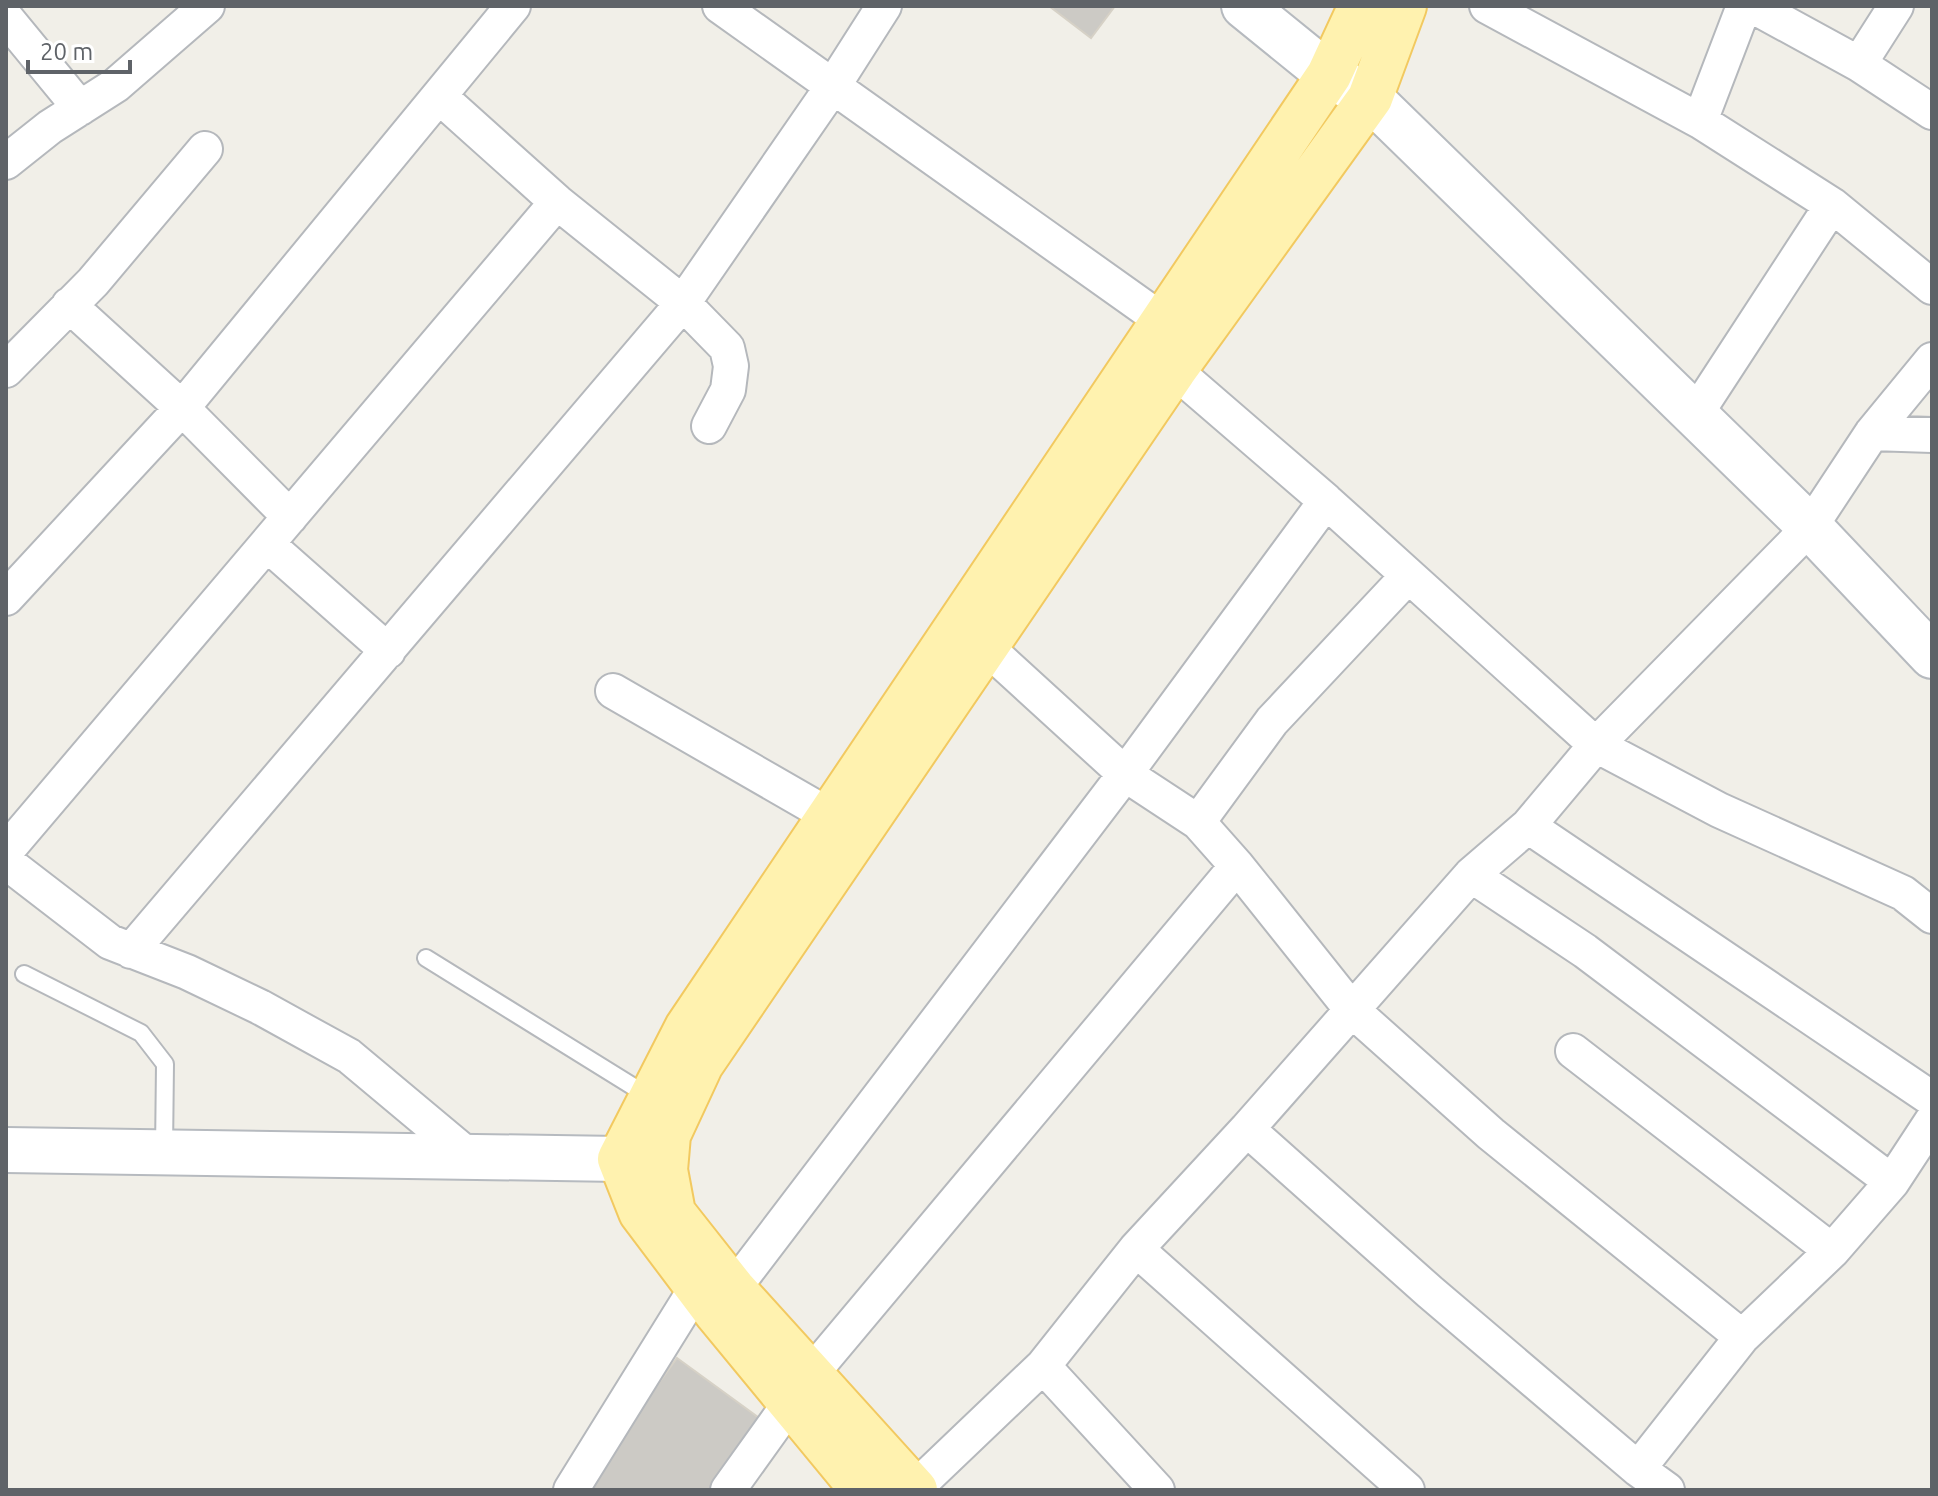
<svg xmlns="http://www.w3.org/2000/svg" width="1938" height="1496" font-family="Ubuntu,sans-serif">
  <rect width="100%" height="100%" fill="#f1efe8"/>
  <path fill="#cccac5" stroke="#d6d1c6" stroke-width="2" d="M 1049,6 L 1115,6 L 1091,38 Z
    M 677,1358 L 766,1423 L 718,1490 L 581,1490 Z"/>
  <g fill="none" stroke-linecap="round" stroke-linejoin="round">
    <defs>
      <path id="lane" d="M 426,958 L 650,1097
        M 24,974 L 141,1033 L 165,1064 L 164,1151"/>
      <path id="street" d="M 720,6 L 1163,321
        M 1487,6 L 1700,121 L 1832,205 L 1932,287
        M 1753,6 L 1859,64 L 1932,112
        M 6,18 L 80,108
        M 1859,64 L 1896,6
        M 440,97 L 557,202 L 683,303 L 727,348 L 731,366 L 728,390 L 709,426
        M 1700,121 L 1744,6
        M 6,162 L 50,127 L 116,85 L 207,6
        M 69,305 L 182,408 L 290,517
        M 6,370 L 93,282 L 205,149
        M 1174,370 L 1326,501 L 1596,745 L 1719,810 L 1903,893 L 1932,916
        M 1695,415 L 1832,205
        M 1872,433 L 1932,435
        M 267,544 L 388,651
        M 6,598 L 182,408 L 513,6
        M 987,648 L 1125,774 L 1198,822 L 1237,866 L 1352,1010 L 1491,1134 L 1742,1337
        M 613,691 L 830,816
        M 1198,822 L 1272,721 L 1408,576
        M 1528,826 L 1932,1099
        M 6,851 L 557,202
        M 6,862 L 110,942 L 187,972 L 260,1007 L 349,1056 L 471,1158
        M 1471,875 L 1585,951 L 1892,1182
        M 131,951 L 683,303 L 833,86 L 884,6
        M 1573,1051 L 1832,1251
        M 1247,1129 L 1430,1292 L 1638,1469 L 1667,1490
        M 1136,1249 L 1407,1490
        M 733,1289 L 1125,774 L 1326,501
        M 1043,1366 L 1157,1490
        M 811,1374 L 1237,866
        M 1638,1469 L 1742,1337 L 1832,1251 L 1892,1182 L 1932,1121
        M 571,1490 L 697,1287
        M 728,1490 L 791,1402
        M 913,1490 L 1043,1366 L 1136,1249 L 1247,1129 L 1471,875 L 1528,826 L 1596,745 L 1810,527 L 1872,433 L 1932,360"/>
      <path id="secondary" d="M 1244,6 L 1329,75 L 1370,98 L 1810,527 L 1932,656
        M 6,1150 L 620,1159"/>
      <path id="primary" d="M 863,1490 L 717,1313 L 641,1212 L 620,1159 L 687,1028 L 1329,75 L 1361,6
        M 915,1490 L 733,1289 L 673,1213 L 665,1170 L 668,1135 L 701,1064 L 1174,370 L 1370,98 L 1404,6"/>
    </defs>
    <use href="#lane" stroke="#b5b8bc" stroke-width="20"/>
    <use href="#street" stroke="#b5b8bc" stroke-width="38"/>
    <use href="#secondary" stroke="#b6babf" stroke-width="48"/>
    <use href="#primary" stroke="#f2c960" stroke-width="48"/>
    <use href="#lane" stroke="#fff" stroke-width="16"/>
    <use href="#street" stroke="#fff" stroke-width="34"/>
    <use href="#secondary" stroke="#fff" stroke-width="44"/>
    <use href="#primary" stroke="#fff2af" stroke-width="44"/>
  </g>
  <rect width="1938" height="1496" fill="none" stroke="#5f6368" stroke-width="16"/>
  <path d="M28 60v12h102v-12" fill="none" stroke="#5f6368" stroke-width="4"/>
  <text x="40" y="60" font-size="24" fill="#5f6368" stroke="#ffffff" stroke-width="6" paint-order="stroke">20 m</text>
</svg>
